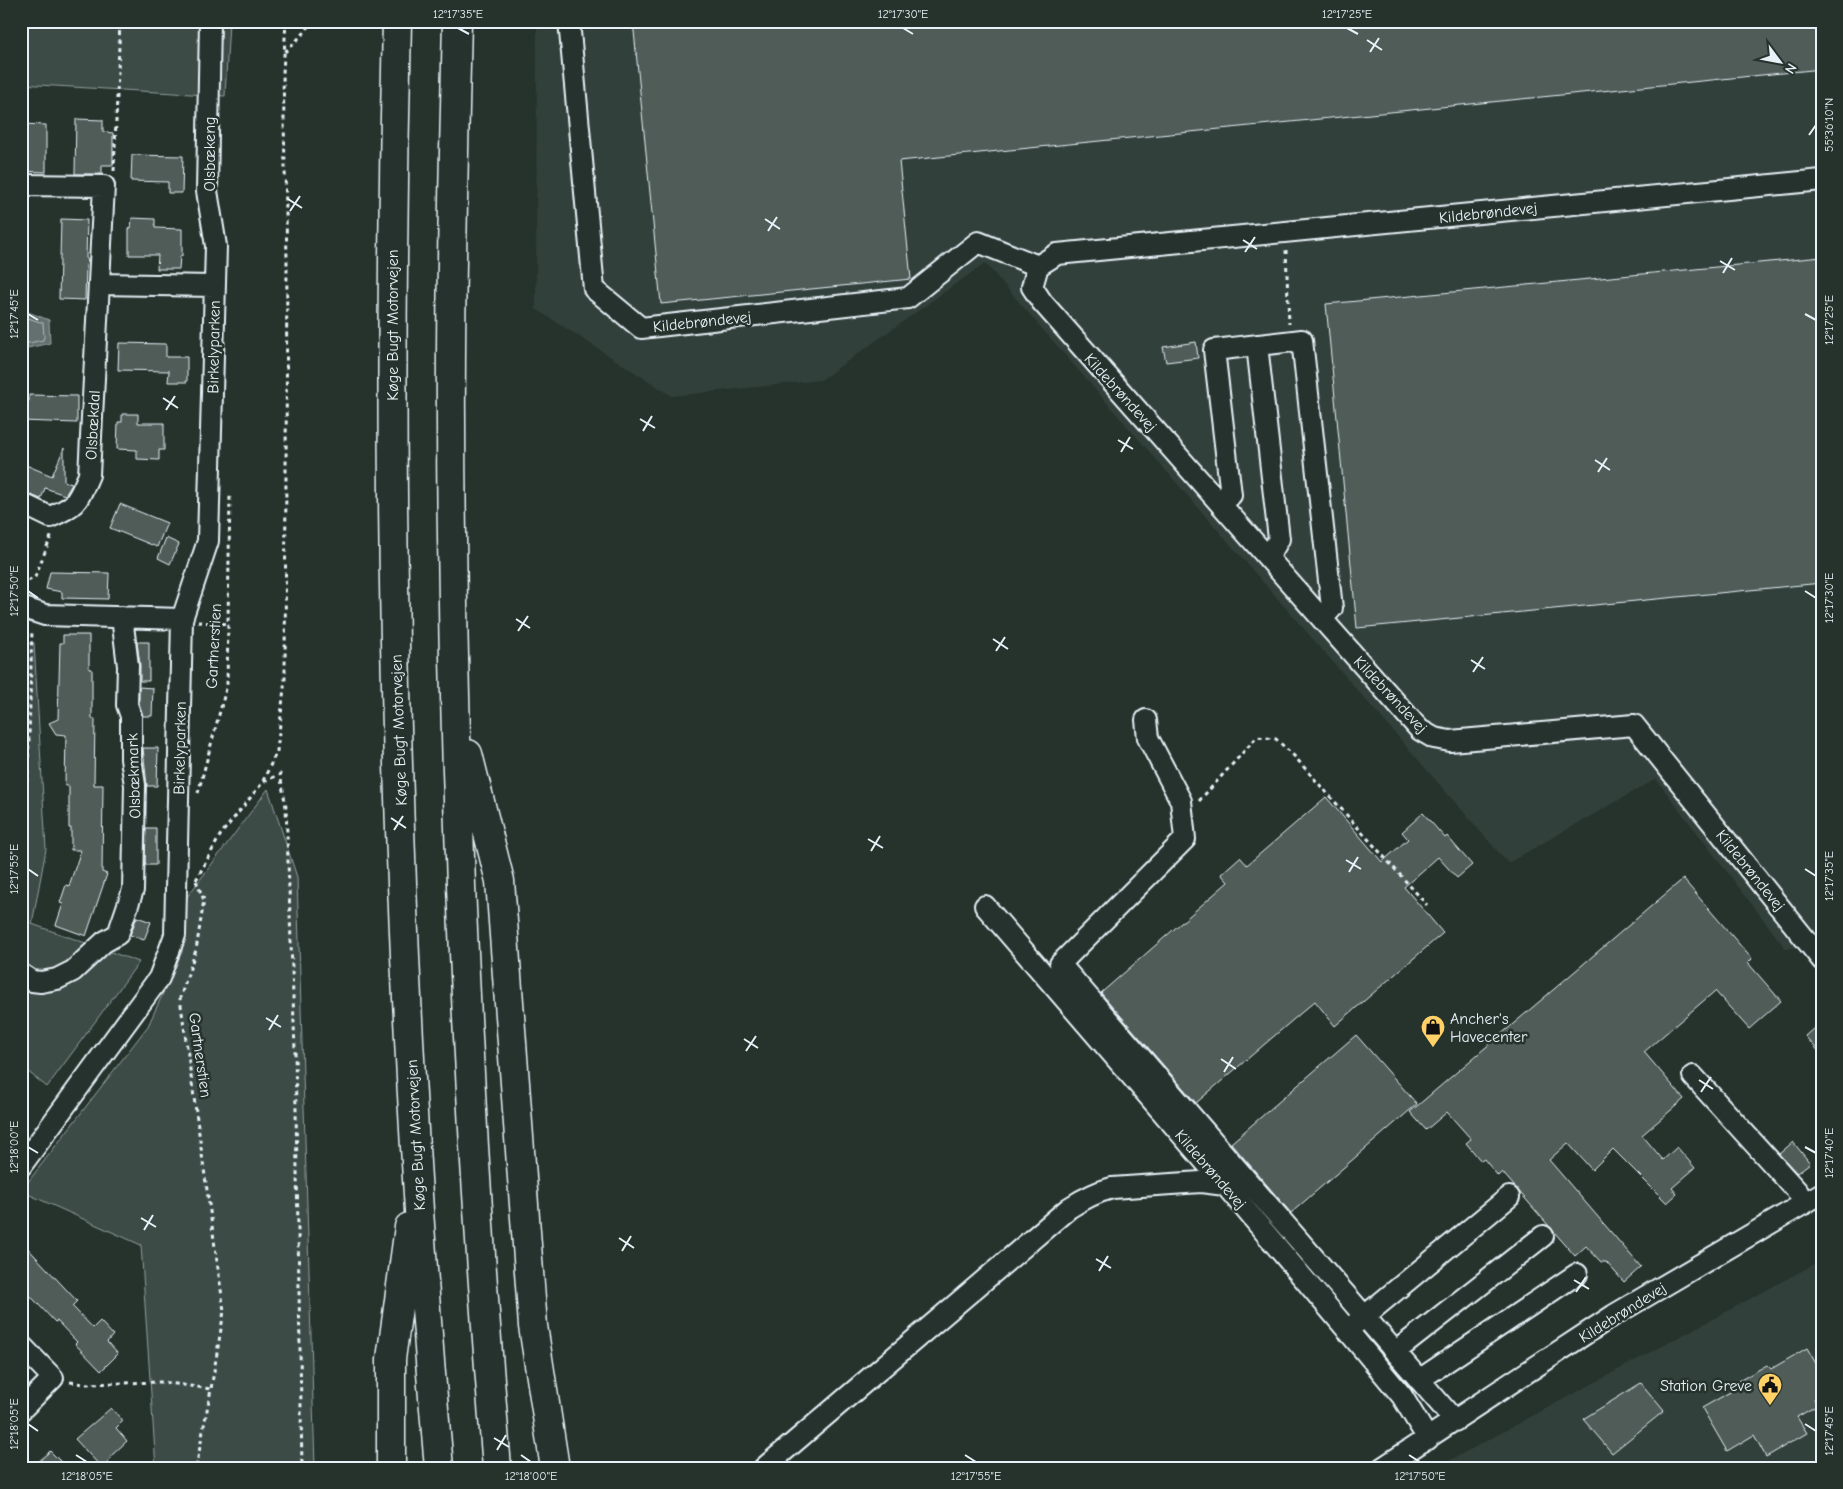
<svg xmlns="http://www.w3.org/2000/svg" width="1843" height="1489" font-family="'Comic Neue',sans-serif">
  <rect width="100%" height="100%" fill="#26332d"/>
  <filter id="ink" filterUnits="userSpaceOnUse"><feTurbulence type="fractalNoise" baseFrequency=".02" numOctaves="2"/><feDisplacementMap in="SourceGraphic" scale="10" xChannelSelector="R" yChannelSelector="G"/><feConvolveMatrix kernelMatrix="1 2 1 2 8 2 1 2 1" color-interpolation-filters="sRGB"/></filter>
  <g filter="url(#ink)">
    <path fill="#333f3a" d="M 537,21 L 1822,21 L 1822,943 L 1786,949 L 1656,779 L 1508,863 L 985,263 L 821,380 L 672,396 L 536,309 Z
      M 1822,1260 L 1822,1468 L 1436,1468 Z"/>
    <path fill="#3e4b47" stroke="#939ea0" d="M 21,21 L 229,21 L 225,96 L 21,84 Z
      M 34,643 L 46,849 L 32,924 L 139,962 L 47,1087 L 21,1066 L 21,644 Z
      M 268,789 L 297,877 L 315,1468 L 156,1468 L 141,1245 L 21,1191 L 148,1026 L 182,952 L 187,897 Z"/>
    <path fill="#636f6d" stroke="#98a3a5" d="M 28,312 L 49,320 L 50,343 L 28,348 L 21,346 L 21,314 Z"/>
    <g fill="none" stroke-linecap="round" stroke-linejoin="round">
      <path stroke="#b3bdc0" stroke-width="1" d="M 21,319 L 28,318 L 43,323 L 44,337 L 43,340 L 29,343 L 21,342"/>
    </g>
    <path fill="#505c59" stroke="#e8f1f8" d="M 633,21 L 1822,21 L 1822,69 L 899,161 L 911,279 L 661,304 Z
      M 76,119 L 103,120 L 103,132 L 113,133 L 113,165 L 102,165 L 102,174 L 75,174 Z
      M 21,124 L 46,125 L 46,172 L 21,171 Z
      M 132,155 L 183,156 L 182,193 L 168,193 L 168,182 L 131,181 Z
      M 132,218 L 155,219 L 155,228 L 182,229 L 182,256 L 180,256 L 179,269 L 157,269 L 158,255 L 129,255 L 129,228 L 131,228 Z
      M 61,219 L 87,220 L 86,258 L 88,260 L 86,265 L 85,300 L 59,299 Z
      M 1822,257 L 1822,583 L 1357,628 L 1326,304 Z
      M 1196,342 L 1198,358 L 1166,362 L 1163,347 Z
      M 119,343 L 166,344 L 166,357 L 187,357 L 187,382 L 168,382 L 169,371 L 118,370 Z
      M 29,395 L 77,396 L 77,423 L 21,421 L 21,398 L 29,401 Z
      M 122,414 L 138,414 L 138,423 L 164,423 L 164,450 L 159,450 L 159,460 L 137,459 L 137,450 L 117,449 L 118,422 L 122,422 Z
      M 64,448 L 64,481 L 72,484 L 66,494 L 65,495 L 45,488 L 41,499 L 21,491 L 21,463 L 52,476 Z
      M 120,504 L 167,523 L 157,547 L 110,528 Z
      M 166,538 L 179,544 L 170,564 L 158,558 Z
      M 50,572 L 109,573 L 108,599 L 62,598 L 62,592 L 46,589 Z
      M 63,635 L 89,635 L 89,669 L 92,669 L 92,719 L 95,719 L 94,785 L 103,785 L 102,872 L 107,874 L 86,936 L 56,925 L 63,904 L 60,903 L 66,885 L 69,886 L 81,850 L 71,850 L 71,828 L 69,828 L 69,786 L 65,786 L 66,735 L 56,734 L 49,723 L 58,719 L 60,643 L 63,643 Z
      M 137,642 L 149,642 L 149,681 L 140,681 L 140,665 Z
      M 139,687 L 153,688 L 152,716 L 143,716 L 139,703 Z
      M 143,748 L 158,748 L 157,786 L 147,786 Z
      M 1326,797 L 1382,862 L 1408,839 L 1402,832 L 1423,813 L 1445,838 L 1447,836 L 1472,865 L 1457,878 L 1438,857 L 1404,887 L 1443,933 L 1335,1026 L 1315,1001 L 1196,1103 L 1101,993 L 1228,882 L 1221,874 L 1240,857 L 1247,865 Z
      M 146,828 L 156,828 L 156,865 L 145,865 Z
      M 1683,879 L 1752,959 L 1748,963 L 1781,1001 L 1749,1029 L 1715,991 L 1644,1052 L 1684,1099 L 1642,1135 L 1663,1160 L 1677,1147 L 1695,1168 L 1672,1188 L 1677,1194 L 1667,1203 L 1613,1149 L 1592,1170 L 1568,1143 L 1549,1160 L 1641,1267 L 1624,1282 L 1606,1262 L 1601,1262 L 1586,1246 L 1575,1256 L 1502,1172 L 1498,1176 L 1484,1159 L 1481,1161 L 1466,1143 L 1471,1139 L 1447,1112 L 1426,1130 L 1410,1112 Z
      M 137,917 L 151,922 L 144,940 L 130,935 Z
      M 1822,1021 L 1822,1055 L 1805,1036 Z
      M 1356,1035 L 1417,1104 L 1291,1213 L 1231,1143 Z
      M 1793,1142 L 1810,1163 L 1797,1173 L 1779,1154 Z
      M 21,1241 L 77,1301 L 72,1306 L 93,1328 L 100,1321 L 113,1335 L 107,1342 L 118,1354 L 101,1371 L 75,1344 L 77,1342 L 57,1321 L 55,1322 L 21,1286 Z
      M 1807,1348 L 1822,1374 L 1822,1395 L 1814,1399 L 1818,1405 L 1797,1417 L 1807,1433 L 1766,1457 L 1754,1435 L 1727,1451 L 1702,1408 L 1739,1387 L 1737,1382 L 1767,1365 L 1771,1369 Z
      M 1641,1383 L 1664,1411 L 1612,1453 L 1583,1419 Z
      M 111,1408 L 123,1421 L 116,1428 L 127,1441 L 111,1456 L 106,1468 L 102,1468 L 75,1439 Z
      M 50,1451 L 67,1468 L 32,1468 Z"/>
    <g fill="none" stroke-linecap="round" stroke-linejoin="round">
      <defs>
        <path id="minor" d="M 569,21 L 594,289 L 641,328 L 908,298 L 978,242 L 1038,266
          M 1822,180 L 1057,254 L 1038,266 L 1032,287 L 1042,302 L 1420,730 L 1434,738 L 1450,741 L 1634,725 L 1822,960
          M 21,185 L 104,186 L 89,475 C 77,502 78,505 50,517 L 21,503
          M 99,284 L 214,286
          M 1257,345 L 1279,539 L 1268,558
          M 1221,505 L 1231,495 L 1214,350 L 1302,340 L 1332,608 L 1322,619
          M 21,607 L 45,615 L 182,619
          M 1146,720 L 1148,738 L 1181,801 L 1185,839 L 1060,964 L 1455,1421
          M 985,906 L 1225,1185 L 1348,1331 L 1402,1396 L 1428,1439
          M 21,974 L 32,981 L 41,982 L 57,979 L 73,971 L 104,942 L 118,934 L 133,890 L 135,785 L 131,759 L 131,716 L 127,705 L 128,666 L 122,617
          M 1693,1076 L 1798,1192 L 1804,1204
          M 21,1166 L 159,978 L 175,935 L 182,619 L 208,541 L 216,246 L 207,191 L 210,21
          M 1355,1324 L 1509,1197
          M 21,1345 L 53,1378 L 21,1410
          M 1395,1352 L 1543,1236
          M 1419,1380 L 1577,1274
          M 764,1468 L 1069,1208 C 1083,1199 1096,1192 1112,1188 L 1201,1182 L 1225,1185
          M 1382,1468 L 1614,1315 L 1822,1193"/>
        <path id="highway" d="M 397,21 C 385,503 396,987 439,1468
          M 457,21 C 454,155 450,288 451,421 C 452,770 468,1120 497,1468
          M 468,754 L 500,881 L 533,1326 L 555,1468
          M 391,1468 L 391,1359 L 409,1227"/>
      </defs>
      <use href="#minor" stroke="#e8f1f8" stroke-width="24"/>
      <use href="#highway" stroke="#e8f1f8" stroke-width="31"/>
      <path stroke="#e8f1f8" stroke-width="3" stroke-dasharray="4 4" stroke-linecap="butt" d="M 285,52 L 305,32 L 312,21
        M 114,171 L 120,21
        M 1286,250 L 1289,324
        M 21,585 L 35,577 L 52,534
        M 198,622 L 228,624
        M 263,781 L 277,751 L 285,679 L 287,260 L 283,73 L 286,21
        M 198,793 L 227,685 L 230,495
        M 21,796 L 26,786 L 28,773 L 32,630
        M 1199,801 L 1257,737 L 1276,739 L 1294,756 L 1427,905
        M 196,880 L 221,834 L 263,782 L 280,774 L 286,807 L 295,1050 L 302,1468
        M 196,881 L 204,900 L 196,950 L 180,998 L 224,1311 L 211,1389 L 196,1468
        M 70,1382 L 84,1384 L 162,1382 L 211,1389"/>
      <use href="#minor" stroke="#26332d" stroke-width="20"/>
      <use href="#highway" stroke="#26332d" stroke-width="28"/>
    </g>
  </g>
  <path fill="none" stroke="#e8f1f8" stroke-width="2" d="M 458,28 L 469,34M 903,28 L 913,34M 1347,28 L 1358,34M 1367,40 L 1382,50M 1370,52 L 1379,38M 1809,135 L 1816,125M 288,199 L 302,208M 290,211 L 300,196M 765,219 L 780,229M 768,231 L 777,217M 1243,240 L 1257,249M 1245,252 L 1255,237M 1720,261 L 1735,270M 1723,273 L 1732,258M 28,314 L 38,320M 1805,314 L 1816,320M 163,398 L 178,408M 166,410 L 175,396M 640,419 L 655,428M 643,431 L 652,416M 1118,440 L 1133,449M 1121,452 L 1130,437M 1595,460 L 1610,470M 1598,472 L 1607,458M 28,591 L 38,598M 1805,591 L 1816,598M 516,619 L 530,628M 518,631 L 528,616M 993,639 L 1008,649M 996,651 L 1005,637M 1471,660 L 1485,669M 1473,672 L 1483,657M 391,818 L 406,828M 394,830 L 403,816M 868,839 L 883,848M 871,851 L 880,836M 1346,860 L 1361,869M 28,869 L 38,876M 1805,869 L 1816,876M 1349,872 L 1358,857M 266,1018 L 281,1027M 269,1030 L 278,1015M 744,1039 L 758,1048M 746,1051 L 756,1036M 1221,1059 L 1236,1069M 1224,1072 L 1233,1057M 1699,1080 L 1713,1089M 1701,1092 L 1711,1077M 28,1147 L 38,1153M 1805,1147 L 1816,1153M 141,1218 L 156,1227M 144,1230 L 153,1215M 619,1238 L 634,1248M 622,1251 L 631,1236M 1096,1259 L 1111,1268M 1099,1271 L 1108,1256M 1574,1280 L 1589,1289M 1576,1292 L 1586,1277M 28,1424 L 38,1431M 1805,1424 L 1816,1431M 494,1438 L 509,1447M 497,1450 L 506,1435M 76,1455 L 87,1462M 521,1455 L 531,1462M 965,1455 L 976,1462M 1409,1455 L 1420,1462"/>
  <defs>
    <symbol id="shop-pin" viewBox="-11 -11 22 30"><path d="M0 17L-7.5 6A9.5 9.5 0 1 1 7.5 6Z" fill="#ffd166" stroke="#26332d"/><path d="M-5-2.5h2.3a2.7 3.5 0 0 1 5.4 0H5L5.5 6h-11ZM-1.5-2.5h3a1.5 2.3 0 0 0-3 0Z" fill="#111"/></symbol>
    <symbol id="civic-pin" viewBox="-11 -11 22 30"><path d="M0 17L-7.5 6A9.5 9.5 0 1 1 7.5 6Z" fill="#ffd166" stroke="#26332d"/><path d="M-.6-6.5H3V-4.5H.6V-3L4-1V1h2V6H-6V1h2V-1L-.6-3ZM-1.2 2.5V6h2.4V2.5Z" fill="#111"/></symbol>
  </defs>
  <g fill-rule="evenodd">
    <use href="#shop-pin" x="1419" y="1013" width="28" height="38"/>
    <use href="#civic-pin" x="1756" y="1371" width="28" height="38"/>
  </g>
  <g text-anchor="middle" stroke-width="5" stroke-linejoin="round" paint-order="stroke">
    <g font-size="16" fill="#e8f1f8" stroke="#26332d">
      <text transform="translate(209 154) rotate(-90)" y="6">Olsbækeng</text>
      <text transform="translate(1488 212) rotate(-6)" y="6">Kildebrøndevej</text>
      <text transform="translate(702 321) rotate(-6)" y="6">Kildebrøndevej</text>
      <text transform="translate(392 325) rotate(-90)" y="6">Køge Bugt Motorvejen</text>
      <text transform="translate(213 347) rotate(-89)" y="6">Birkelyparken</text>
      <text transform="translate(1121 392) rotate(48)" y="6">Kildebrøndevej</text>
      <text transform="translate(92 425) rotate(-87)" y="6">Olsbækdal</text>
      <text transform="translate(213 646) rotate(-87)" y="6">Gartnerstien</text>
      <text transform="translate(1391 694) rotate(47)" y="6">Kildebrøndevej</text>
      <text transform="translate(398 730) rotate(-92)" y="6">Køge Bugt Motorvejen</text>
      <text transform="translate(179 748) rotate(-89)" y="6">Birkelyparken</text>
      <text transform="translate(133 776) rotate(-92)" y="6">Olsbækmark</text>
      <text transform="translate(1751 870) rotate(51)" y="6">Kildebrøndevej</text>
      <text transform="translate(201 1055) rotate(82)" y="6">Gartnerstien</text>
      <text transform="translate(415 1135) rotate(-93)" y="6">Køge Bugt Motorvejen</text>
      <text transform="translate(1211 1169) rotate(49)" y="6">Kildebrøndevej</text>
      <text transform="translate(1622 1312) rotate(-32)" y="6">Kildebrøndevej</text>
    </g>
    <g font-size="16" fill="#e8f1f8" stroke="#26332d" text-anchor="start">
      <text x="1450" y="1024">Ancher's<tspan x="1450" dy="18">Havecenter</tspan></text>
      <text x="1752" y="1391" text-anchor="end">Station Greve</text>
    </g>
  </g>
  <rect width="1843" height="1489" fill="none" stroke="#26332d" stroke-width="55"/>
  <g transform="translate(1780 62) rotate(122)" stroke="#26332d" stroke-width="4" paint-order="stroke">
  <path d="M0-4L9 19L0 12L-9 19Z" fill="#e8f1f8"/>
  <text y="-8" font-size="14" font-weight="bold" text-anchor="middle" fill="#e8f1f8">N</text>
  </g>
  <rect x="28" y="28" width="1788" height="1434" fill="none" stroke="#e8f1f8" stroke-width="2"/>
  <g font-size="12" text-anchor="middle" fill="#e8f1f8">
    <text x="458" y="18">12°17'35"E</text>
    <text x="903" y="18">12°17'30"E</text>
    <text x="1347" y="18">12°17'25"E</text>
    <text transform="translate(1829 125) rotate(-90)" y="4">55°36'10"N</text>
    <text transform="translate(14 314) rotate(-90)" y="4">12°17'45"E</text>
    <text transform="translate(1829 320) rotate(-90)" y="4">12°17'25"E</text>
    <text transform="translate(14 591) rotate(-90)" y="4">12°17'50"E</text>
    <text transform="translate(1829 598) rotate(-90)" y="4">12°17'30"E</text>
    <text transform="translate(14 869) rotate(-90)" y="4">12°17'55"E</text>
    <text transform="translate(1829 876) rotate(-90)" y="4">12°17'35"E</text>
    <text transform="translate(14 1147) rotate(-90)" y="4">12°18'00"E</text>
    <text transform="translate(1829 1153) rotate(-90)" y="4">12°17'40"E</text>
    <text transform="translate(14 1424) rotate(-90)" y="4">12°18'05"E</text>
    <text transform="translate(1829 1431) rotate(-90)" y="4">12°17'45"E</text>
    <text x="87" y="1480">12°18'05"E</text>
    <text x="531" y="1480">12°18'00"E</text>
    <text x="976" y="1480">12°17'55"E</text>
    <text x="1420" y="1480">12°17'50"E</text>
  </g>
</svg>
